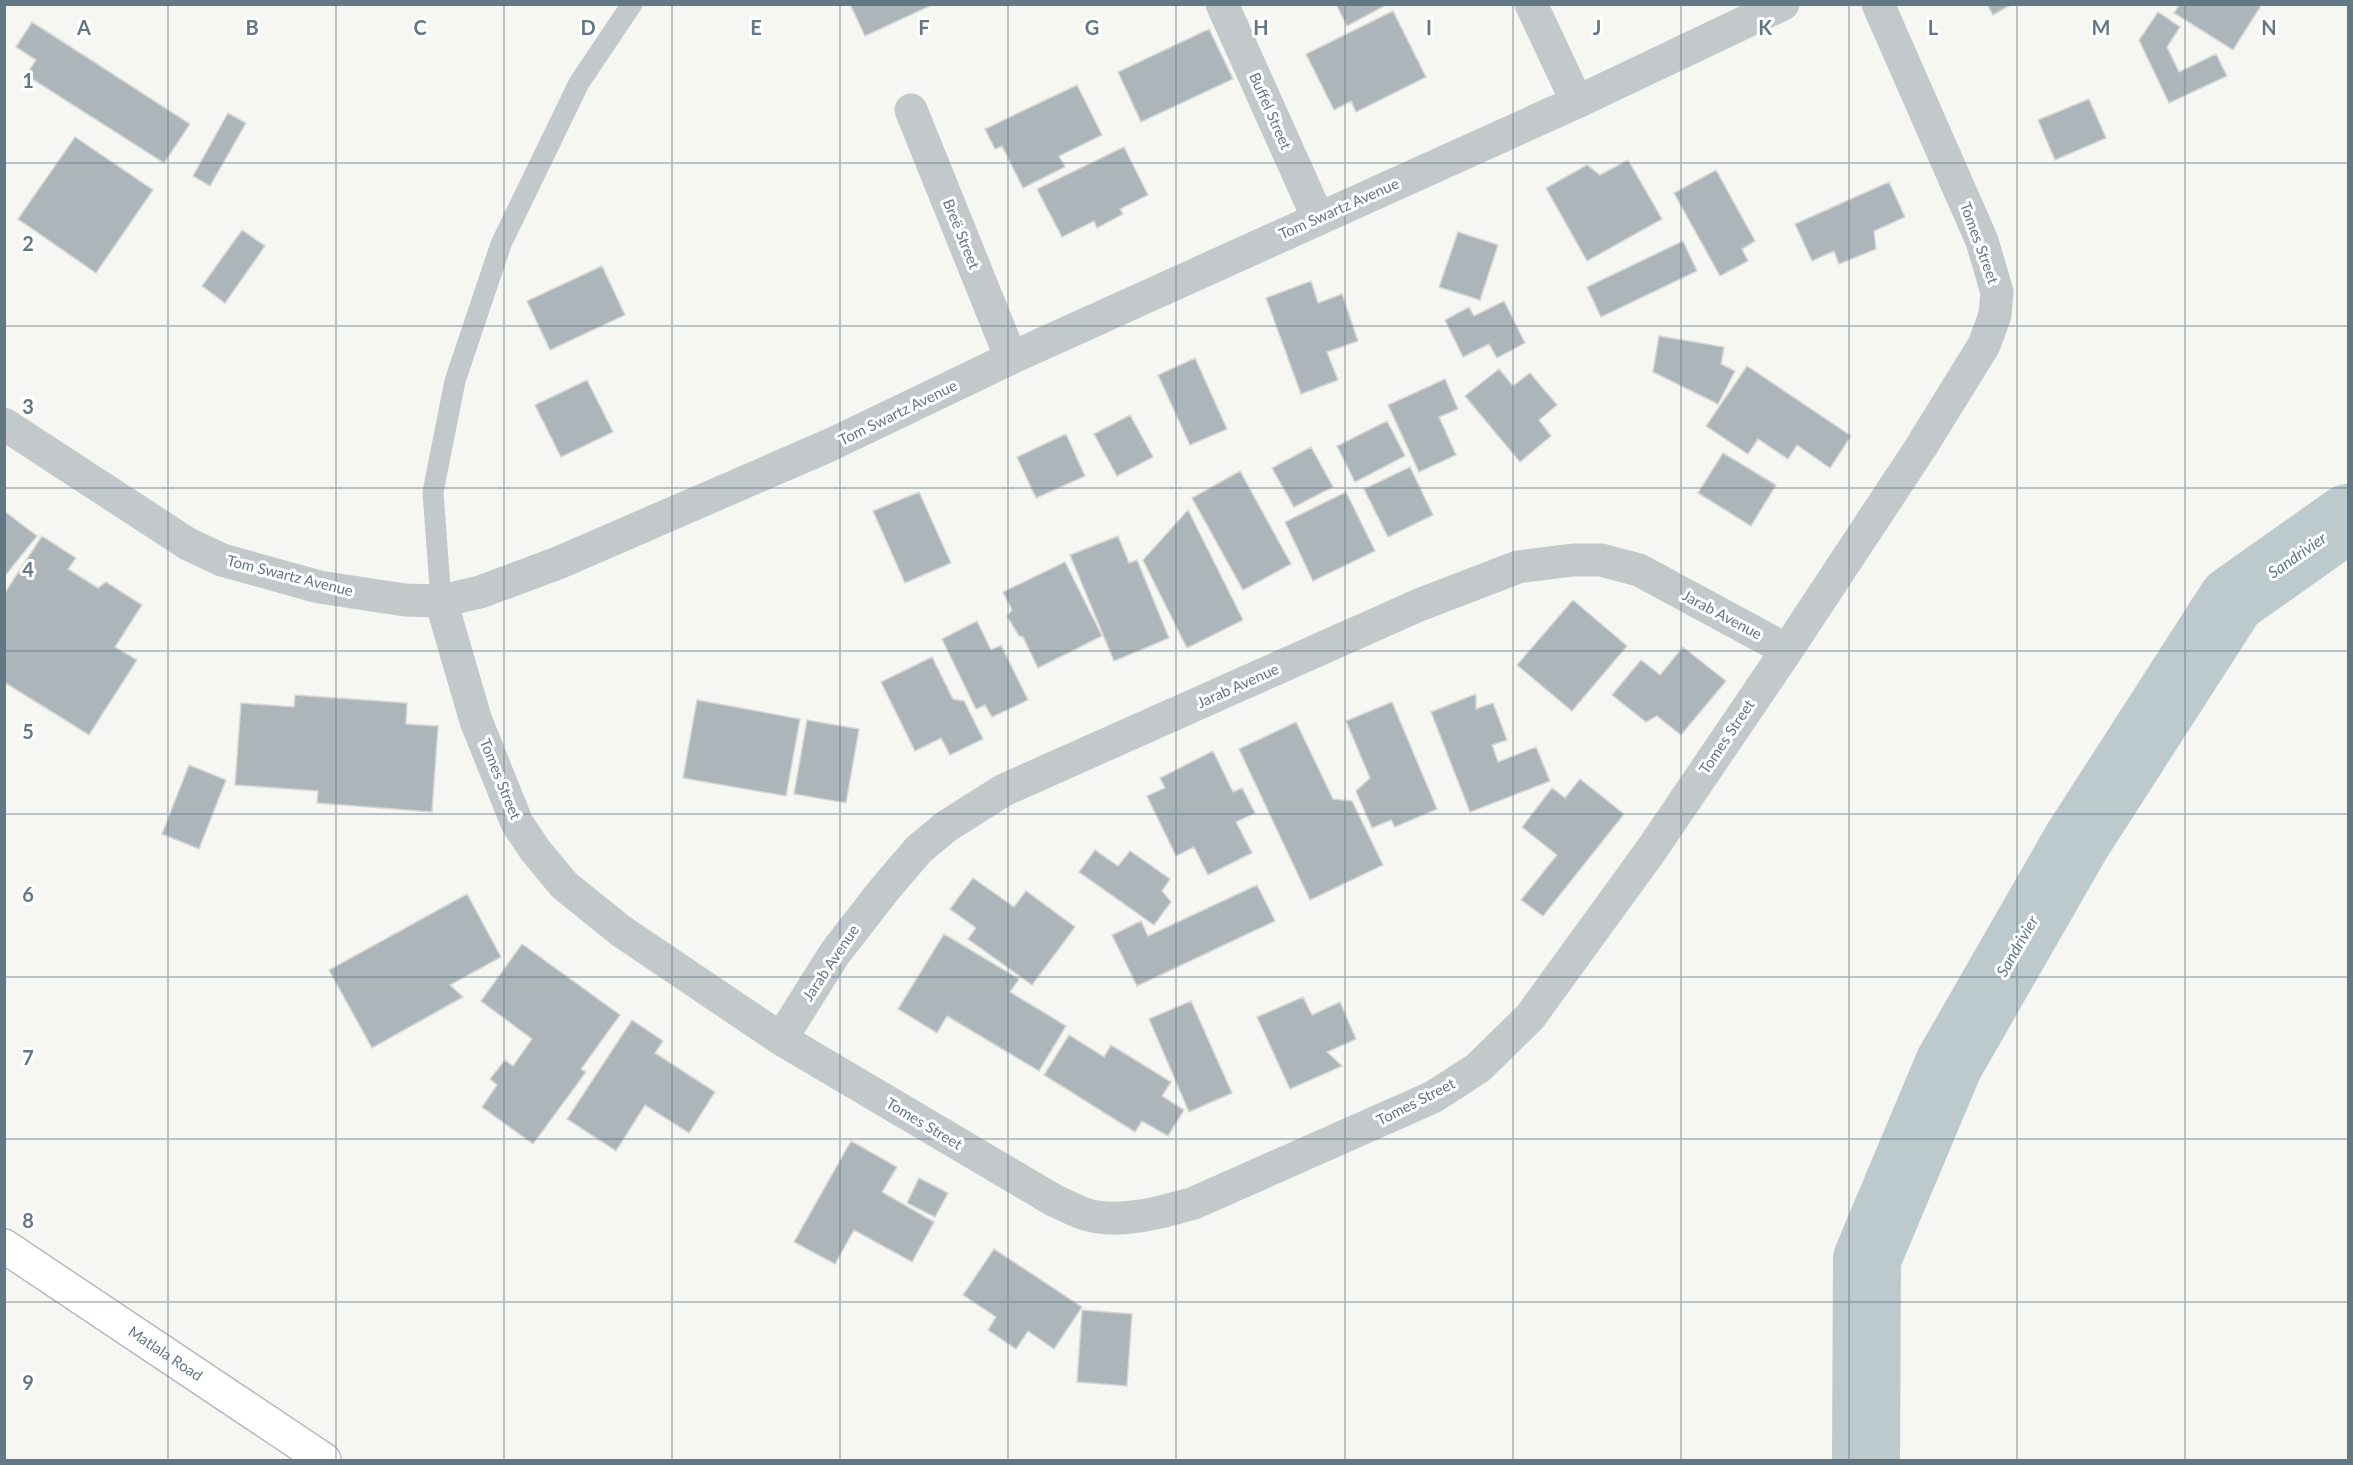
<svg xmlns="http://www.w3.org/2000/svg" width="2353" height="1465" font-family="Lato,sans-serif">
  <rect width="100%" height="100%" fill="#f6f6f2"/>
  <g fill="none" stroke-linecap="round" stroke-linejoin="round">
    <path stroke="#bcc9cd" stroke-width="68" d="M 1866,1460 L 1867,1259 L 1949,1064 L 2077,841 L 2232,600 L 2348,518"/>
  </g>
  <path fill="#acb5ba" stroke="#d7d7d5" stroke-width="1.5" d="M 850,4 L 934,4 L 865,36 Z
    M 1336,4 L 1386,4 L 1386,5 L 1347,26 Z
    M 1987,4 L 2012,4 L 1993,15 Z
    M 2180,4 L 2262,4 L 2233,50 L 2174,13 Z
    M 1393,11 L 1426,77 L 1356,112 L 1351,101 L 1334,110 L 1306,54 Z
    M 2158,12 L 2180,27 L 2167,47 L 2179,72 L 2216,54 L 2227,76 L 2169,103 L 2139,40 Z
    M 32,22 L 190,124 L 164,163 L 26,75 L 36,60 L 16,47 Z
    M 1209,29 L 1233,79 L 1141,122 L 1118,72 Z
    M 1077,85 L 1102,135 L 1059,156 L 1065,167 L 1023,188 L 1002,146 L 995,149 L 985,129 Z
    M 2089,99 L 2106,138 L 2055,160 L 2038,120 Z
    M 228,113 L 246,123 L 210,186 L 193,176 Z
    M 75,137 L 153,190 L 96,273 L 18,219 Z
    M 1124,147 L 1148,195 L 1120,209 L 1123,214 L 1097,228 L 1094,221 L 1062,237 L 1037,189 Z
    M 1628,160 L 1662,219 L 1587,261 L 1546,188 L 1587,165 L 1600,175 Z
    M 1716,170 L 1755,241 L 1742,249 L 1748,261 L 1720,276 L 1674,193 Z
    M 1889,182 L 1905,217 L 1874,231 L 1876,249 L 1839,264 L 1834,251 L 1812,261 L 1795,224 Z
    M 242,230 L 265,246 L 225,303 L 202,286 Z
    M 1458,232 L 1498,245 L 1480,300 L 1439,287 Z
    M 1683,241 L 1697,271 L 1601,317 L 1587,287 Z
    M 602,266 L 625,315 L 550,350 L 527,301 Z
    M 1311,281 L 1318,303 L 1342,294 L 1358,341 L 1327,352 L 1338,380 L 1301,394 L 1266,298 Z
    M 1504,301 L 1525,343 L 1497,358 L 1489,344 L 1463,357 L 1445,320 L 1469,307 L 1474,316 Z
    M 1659,336 L 1724,347 L 1721,364 L 1735,371 L 1718,404 L 1653,372 Z
    M 1195,358 L 1227,429 L 1190,445 L 1158,375 Z
    M 1747,366 L 1851,436 L 1830,468 L 1797,445 L 1788,459 L 1758,439 L 1748,454 L 1706,426 Z
    M 1499,369 L 1513,386 L 1530,373 L 1557,405 L 1539,420 L 1551,436 L 1520,462 L 1465,396 Z
    M 1445,379 L 1458,409 L 1439,417 L 1456,455 L 1419,472 L 1388,405 Z
    M 587,380 L 613,432 L 561,457 L 535,405 Z
    M 1130,415 L 1153,457 L 1117,476 L 1094,434 Z
    M 1387,421 L 1405,456 L 1355,482 L 1337,446 Z
    M 1066,434 L 1085,476 L 1036,498 L 1017,457 Z
    M 1311,447 L 1333,487 L 1294,507 L 1272,468 Z
    M 1723,453 L 1776,485 L 1751,526 L 1698,493 Z
    M 1410,467 L 1433,515 L 1388,537 L 1364,489 Z
    M 1240,471 L 1291,564 L 1243,590 L 1192,498 Z
    M 919,492 L 951,563 L 905,583 L 873,511 Z
    M 1346,492 L 1375,551 L 1313,581 L 1285,522 Z
    M 1188,510 L 1243,620 L 1187,648 L 1143,560 Z
    M 4,511 L 37,536 L 4,577 Z
    M 42,536 L 76,558 L 68,569 L 98,588 L 106,582 L 142,605 L 115,647 L 137,660 L 89,735 L 4,682 L 4,594 Z
    M 1118,536 L 1129,563 L 1137,560 L 1169,638 L 1114,661 L 1070,555 Z
    M 1065,562 L 1102,636 L 1038,668 L 1023,637 L 1019,636 L 1007,616 L 1012,610 L 1003,592 Z
    M 1573,600 L 1627,646 L 1572,711 L 1517,665 Z
    M 977,621 L 991,650 L 1001,645 L 1028,700 L 992,717 L 985,705 L 976,709 L 942,639 Z
    M 1683,647 L 1726,681 L 1681,735 L 1657,716 L 1646,722 L 1612,695 L 1641,660 L 1660,675 Z
    M 932,657 L 953,699 L 964,701 L 983,739 L 950,755 L 941,738 L 915,751 L 881,682 Z
    M 1476,694 L 1476,709 L 1493,703 L 1507,740 L 1492,745 L 1498,762 L 1536,747 L 1550,781 L 1470,812 L 1431,712 Z
    M 295,695 L 407,703 L 406,724 L 438,726 L 432,812 L 317,803 L 318,791 L 235,785 L 241,703 L 294,707 Z
    M 697,700 L 800,719 L 786,796 L 683,778 Z
    M 1392,702 L 1437,809 L 1395,827 L 1391,820 L 1372,828 L 1356,791 L 1370,778 L 1346,721 Z
    M 807,720 L 859,729 L 846,803 L 794,794 Z
    M 1296,722 L 1333,799 L 1352,801 L 1383,865 L 1310,900 L 1239,749 Z
    M 1213,751 L 1233,792 L 1242,788 L 1255,813 L 1236,822 L 1252,853 L 1208,875 L 1194,847 L 1176,856 L 1147,796 L 1165,788 L 1160,778 Z
    M 189,765 L 226,780 L 199,849 L 162,834 Z
    M 1580,779 L 1624,814 L 1543,916 L 1521,900 L 1557,855 L 1522,827 L 1552,788 L 1565,798 Z
    M 1095,850 L 1118,866 L 1130,851 L 1170,879 L 1162,891 L 1171,902 L 1154,925 L 1079,872 Z
    M 973,878 L 1014,907 L 1026,891 L 1075,927 L 1032,985 L 968,939 L 976,928 L 950,909 Z
    M 1257,885 L 1275,921 L 1137,986 L 1112,935 L 1141,921 L 1148,936 Z
    M 467,894 L 501,957 L 450,985 L 463,997 L 372,1048 L 329,970 Z
    M 944,934 L 1019,979 L 1010,992 L 1066,1026 L 1039,1071 L 947,1016 L 937,1033 L 898,1009 Z
    M 522,944 L 620,1015 L 581,1069 L 586,1072 L 533,1144 L 482,1107 L 497,1085 L 490,1079 L 505,1060 L 513,1066 L 532,1039 L 481,1001 Z
    M 1303,997 L 1312,1015 L 1340,1002 L 1356,1039 L 1327,1052 L 1342,1066 L 1290,1089 L 1257,1017 Z
    M 1191,1001 L 1232,1093 L 1189,1112 L 1149,1019 Z
    M 632,1020 L 663,1041 L 655,1053 L 715,1092 L 689,1133 L 645,1105 L 616,1151 L 567,1119 Z
    M 1069,1035 L 1104,1057 L 1111,1045 L 1171,1082 L 1162,1096 L 1184,1110 L 1168,1136 L 1142,1121 L 1135,1132 L 1044,1075 Z
    M 851,1141 L 897,1167 L 882,1192 L 934,1222 L 912,1262 L 854,1230 L 835,1264 L 794,1242 Z
    M 919,1178 L 948,1193 L 935,1217 L 907,1203 Z
    M 994,1249 L 1082,1307 L 1054,1349 L 1028,1331 L 1016,1349 L 988,1330 L 996,1317 L 963,1295 Z
    M 1082,1310 L 1132,1314 L 1127,1386 L 1077,1382 Z"/>
  <g fill="none" stroke-linecap="round" stroke-linejoin="round">
    <defs>
      <g id="secondary">
        <path id="s1" d="M 4,1246 L 324,1460"/>
      </g>
    </defs>
    <use href="#secondary" stroke="#b5bbbf" stroke-width="36"/>
    <path stroke="#c3c8ca" stroke-width="21" d="M 441,601 L 433,492 L 455,381 L 501,244 L 579,83 L 632,4"/>
    <path stroke="#c3c8ca" stroke-width="33" d="M 1222,4 L 1318,218
      M 1531,4 L 1577,102
      M 911,110 L 1011,358
      M 4,424 L 188,544 L 222,560 L 319,587 L 405,600 L 441,601 L 480,592 L 558,563 L 830,445 L 1011,358 L 1577,102 L 1783,4
      M 441,601 L 476,721 L 517,823 L 535,850 L 564,885 L 621,931 L 781,1039 L 1055,1201 C 1065,1205 1075,1211 1085,1214 C 1117,1225 1163,1212 1194,1203 L 1433,1097 L 1478,1068 L 1530,1017 L 1652,849 L 1787,650 L 1921,447 L 1984,345 L 1995,315 L 1997,292 L 1982,241 L 1878,4
      M 781,1039 L 835,953 L 884,890 L 919,849 L 947,826 L 1004,790 L 1419,605 L 1518,567 L 1573,560 L 1601,560 L 1639,570 L 1787,650"/>
    <use href="#secondary" stroke="#fff" stroke-width="33"/>
  </g>
  <path fill="none" stroke="#637885" stroke-width="1.5" stroke-opacity="0.55" d="M 168,4 L 168,1460M 336,4 L 336,1460M 504,4 L 504,1460M 672,4 L 672,1460M 840,4 L 840,1460M 1008,4 L 1008,1460M 1176,4 L 1176,1460M 1345,4 L 1345,1460M 1513,4 L 1513,1460M 1681,4 L 1681,1460M 1849,4 L 1849,1460M 2017,4 L 2017,1460M 2185,4 L 2185,1460M 4,163 L 2348,163M 4,326 L 2348,326M 4,488 L 2348,488M 4,651 L 2348,651M 4,814 L 2348,814M 4,977 L 2348,977M 4,1139 L 2348,1139M 4,1302 L 2348,1302"/>
  <g text-anchor="middle" stroke-width="6" stroke-linejoin="round" paint-order="stroke">
    <g font-size="15" fill="#637885" stroke="#fff">
      <text transform="translate(1270 111) rotate(66)" y="5">Buffel Street</text>
      <text transform="translate(1339 209) rotate(-24)" y="5">Tom Swartz Avenue</text>
      <text transform="translate(961 234) rotate(68)" y="5">Breë Street</text>
      <text transform="translate(1979 243) rotate(70)" y="5">Tomes Street</text>
      <text transform="translate(898 413) rotate(-26)" y="5">Tom Swartz Avenue</text>
      <text transform="translate(290 576) rotate(14)" y="5">Tom Swartz Avenue</text>
      <text transform="translate(1722 615) rotate(28)" y="5">Jarab Avenue</text>
      <text transform="translate(1238 686) rotate(-24)" y="5">Jarab Avenue</text>
      <text transform="translate(1727 737) rotate(-56)" y="5">Tomes Street</text>
      <text transform="translate(500 779) rotate(68)" y="5">Tomes Street</text>
      <text transform="translate(831 963) rotate(-56)" y="5">Jarab Avenue</text>
      <text transform="translate(1416 1102) rotate(-27)" y="5">Tomes Street</text>
      <text transform="translate(924 1124) rotate(31)" y="5">Tomes Street</text>
      <text dy="5" stroke="none"><textPath href="#s1" startOffset="194">Matlala Road</textPath></text>
    </g>
    <g font-size="16" font-style="italic" fill="#5f7b82" stroke="#fff">
      <text transform="translate(2297 555) rotate(-35)" y="6">Sandrivier</text>
      <text transform="translate(2017 946) rotate(-60)" y="6">Sandrivier</text>
    </g>
  </g>
  <g font-size="20" text-anchor="middle" font-weight="bold" fill="#637885" stroke="#fff" stroke-width="6" stroke-linejoin="round" paint-order="stroke">
    <text x="84" y="35">A</text>
    <text x="252" y="35">B</text>
    <text x="420" y="35">C</text>
    <text x="588" y="35">D</text>
    <text x="756" y="35">E</text>
    <text x="924" y="35">F</text>
    <text x="1092" y="35">G</text>
    <text x="1261" y="35">H</text>
    <text x="1429" y="35">I</text>
    <text x="1597" y="35">J</text>
    <text x="1765" y="35">K</text>
    <text x="1933" y="35">L</text>
    <text x="2101" y="35">M</text>
    <text x="2269" y="35">N</text>
    <text x="28" y="88">1</text>
    <text x="28" y="251">2</text>
    <text x="28" y="414">3</text>
    <text x="28" y="577">4</text>
    <text x="28" y="739">5</text>
    <text x="28" y="902">6</text>
    <text x="28" y="1065">7</text>
    <text x="28" y="1228">8</text>
    <text x="28" y="1390">9</text>
  </g>
  <rect width="2353" height="1465" fill="none" stroke="#637885" stroke-width="12"/>
</svg>
